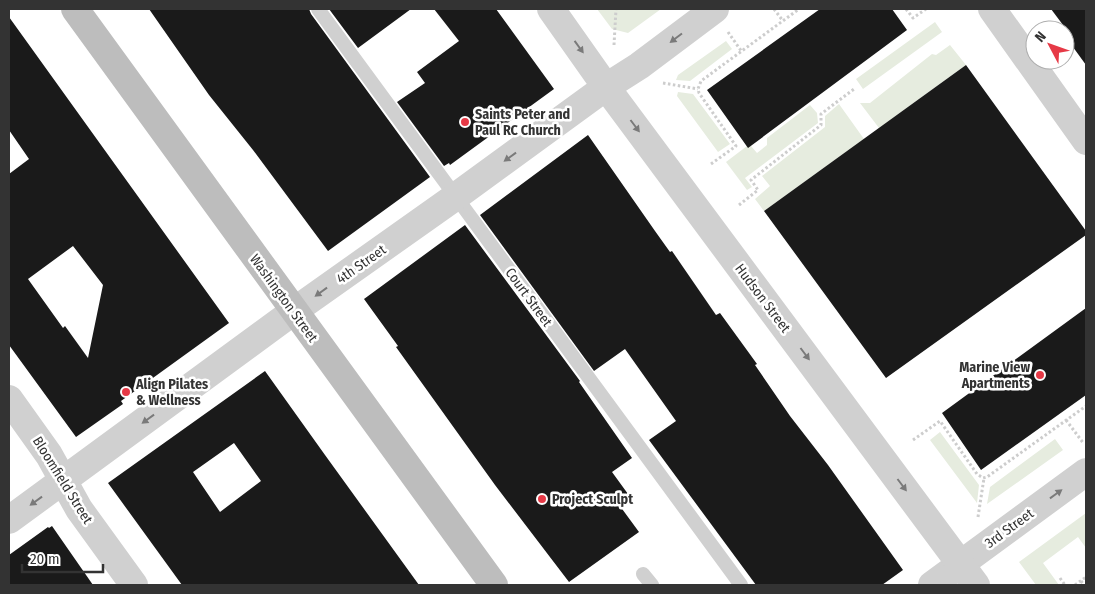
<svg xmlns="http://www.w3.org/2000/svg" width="1095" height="594" font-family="'Fira Sans Condensed',sans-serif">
  <rect width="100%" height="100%" fill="#fff"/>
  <path fill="#e6ecdf" d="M 597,9 L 661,9 L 628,33 L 612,29 Z
    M 935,22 L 942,32 L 863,89 L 856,79 Z
    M 726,41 L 732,49 L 690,81 L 676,80 L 678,75 Z
    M 950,45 L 966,65 L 879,128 L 860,103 L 870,103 L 932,54 L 936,55 Z
    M 678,92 L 693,94 L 730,144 L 718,152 L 677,96 Z
    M 839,104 L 864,139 L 764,211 L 755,199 L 770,186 L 762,176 L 825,127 L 825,116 Z
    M 810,105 L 817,113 L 818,123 L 745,178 L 752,187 L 747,190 L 726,162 L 747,146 L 751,146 L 757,153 L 767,145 L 767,138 Z
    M 940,432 L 979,485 L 977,503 L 930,440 Z
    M 1055,439 L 1063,450 L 987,504 L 990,487 Z
    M 1086,513 L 1086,548 L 1078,537 L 1043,563 L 1059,585 L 1036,585 L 1019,562 Z"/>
  <path fill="#1a1a1a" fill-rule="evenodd" d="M 149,9 L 309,9 L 311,14 L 430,177 L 328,251 L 253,150 L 209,95 Z
    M 329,9 L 411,9 L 358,48 Z
    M 434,9 L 496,9 L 554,89 L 450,165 L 449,163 L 444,166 L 397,102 L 425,83 L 417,72 L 459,41 Z
    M 820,9 L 892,9 L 907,30 L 748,148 L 707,90 Z
    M 1051,9 L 1086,9 L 1086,65 L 1065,36 L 1065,30 L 1060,30 L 1059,28 L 1063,25 Z
    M 9,17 L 229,323 L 121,401 L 123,404 L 76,437 L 9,345 L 9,174 L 29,159 L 9,130 ZM 73,246 L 103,285 L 88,358 L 65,326 L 63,328 L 28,279 Z
    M 966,65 L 1086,231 L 1086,235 L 886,378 L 764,211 Z
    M 588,135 L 655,231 L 670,252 L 672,251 L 716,315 L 720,313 L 757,364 L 755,365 L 790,416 L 828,465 L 903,570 L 882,585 L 756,585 L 649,440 L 676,421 L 625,349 L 594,371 L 480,215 Z
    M 465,225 L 580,381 L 579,382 L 632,458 L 612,472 L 628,494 L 617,502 L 639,532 L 569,582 L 495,485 L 396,347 L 398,346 L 364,299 Z
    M 1086,308 L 1086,395 L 981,470 L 942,413 Z
    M 265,371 L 325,455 L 419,585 L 182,585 L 108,483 ZM 234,443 L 261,481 L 220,512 L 193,472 Z
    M 52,526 L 93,585 L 9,585 L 9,555 L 48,527 L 49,528 Z"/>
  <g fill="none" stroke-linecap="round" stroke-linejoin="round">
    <path stroke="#cdcdcd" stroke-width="3" stroke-dasharray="2.5 2.5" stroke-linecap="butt" d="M 774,9 L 783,21
      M 906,9 L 913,18 L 926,9
      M 728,32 L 742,52
      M 614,45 L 616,9
      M 663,83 L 698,89
      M 711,164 L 736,146 L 699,93 L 698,89 L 701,81 L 799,9
      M 739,205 L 758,190 L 751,180 L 821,125 L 821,114 L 854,89
      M 1066,420 L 1084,444
      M 913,440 L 940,421 L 977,474 L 983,478 L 987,477 L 1086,406
      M 978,517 L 984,478
      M 1060,578 L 1065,585
      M 1081,581 L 1084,585
      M 1075,585 L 1086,577"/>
    <path stroke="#d0d0d0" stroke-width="14" d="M 318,9 L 741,585
      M 643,574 L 652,585"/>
    <path stroke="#d0d0d0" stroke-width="28" d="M 932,585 L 1086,472"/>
    <path stroke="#d0d0d0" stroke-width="28" d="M 551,9 L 606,87 L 976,585
      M 992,9 L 1086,141
      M 9,399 L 49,455 L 79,509 L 134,585
      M 9,520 L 294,311 L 455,197 L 606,87 L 639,66 L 715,9"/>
    <path stroke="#bdbdbd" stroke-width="28" d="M 75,9 L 494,585"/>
  </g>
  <defs><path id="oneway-solid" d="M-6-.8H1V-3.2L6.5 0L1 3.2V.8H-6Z" transform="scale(1.25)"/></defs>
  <g fill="#7a7a7a">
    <use href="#oneway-solid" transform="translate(676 38) rotate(143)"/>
    <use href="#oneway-solid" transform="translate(579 47) rotate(54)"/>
    <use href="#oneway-solid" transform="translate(635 126) rotate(53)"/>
    <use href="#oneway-solid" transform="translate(510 157) rotate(144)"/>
    <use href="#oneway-solid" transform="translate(321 292) rotate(144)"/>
    <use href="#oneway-solid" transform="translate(805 354) rotate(53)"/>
    <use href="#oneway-solid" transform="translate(148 419) rotate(144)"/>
    <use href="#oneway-solid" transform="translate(902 485) rotate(53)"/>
    <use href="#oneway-solid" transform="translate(1056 494) rotate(-36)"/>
    <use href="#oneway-solid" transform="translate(36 501) rotate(144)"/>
  </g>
  <g fill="#e63946" stroke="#fff" stroke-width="2">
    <circle cx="465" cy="122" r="5"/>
    <circle cx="1040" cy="375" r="5"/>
    <circle cx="126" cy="392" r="5"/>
    <circle cx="542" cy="499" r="5"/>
  </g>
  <g text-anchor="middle" stroke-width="5" stroke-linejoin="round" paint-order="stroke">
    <g font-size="14" font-weight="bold" fill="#333" stroke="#fff" text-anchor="start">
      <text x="475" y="119">Saints Peter and<tspan x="475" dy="16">Paul RC Church</tspan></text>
      <text x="1030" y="372" text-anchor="end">Marine View<tspan x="1030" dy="16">Apartments</tspan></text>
      <text x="136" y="389">Align Pilates<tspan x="136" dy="16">&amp; Wellness</tspan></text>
      <text x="552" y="504">Project Sculpt</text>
    </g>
    <g font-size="14" fill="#333" stroke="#fff">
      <text transform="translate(361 264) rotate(-35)" y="5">4th Street</text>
      <text transform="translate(529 297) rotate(54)" y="5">Court Street</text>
      <text transform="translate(284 298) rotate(54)" y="5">Washington Street</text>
      <text transform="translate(763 298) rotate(53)" y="5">Hudson Street</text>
      <text transform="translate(63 480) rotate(58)" y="5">Bloomfield Street</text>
      <text transform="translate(1009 528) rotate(-36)" y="5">3rd Street</text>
    </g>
  </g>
  <rect width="1095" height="594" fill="none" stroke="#333333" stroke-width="20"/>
  <g transform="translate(1050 45) rotate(311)"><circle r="24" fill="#ffffff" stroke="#adadad"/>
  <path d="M0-4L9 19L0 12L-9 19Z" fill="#e63946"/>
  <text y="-8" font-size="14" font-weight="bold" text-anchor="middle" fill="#333333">N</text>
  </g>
  <path d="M22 564v8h81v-8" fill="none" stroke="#333333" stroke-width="2.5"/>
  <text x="30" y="564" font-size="15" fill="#333333" stroke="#ffffff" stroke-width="4" paint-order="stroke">20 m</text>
</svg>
